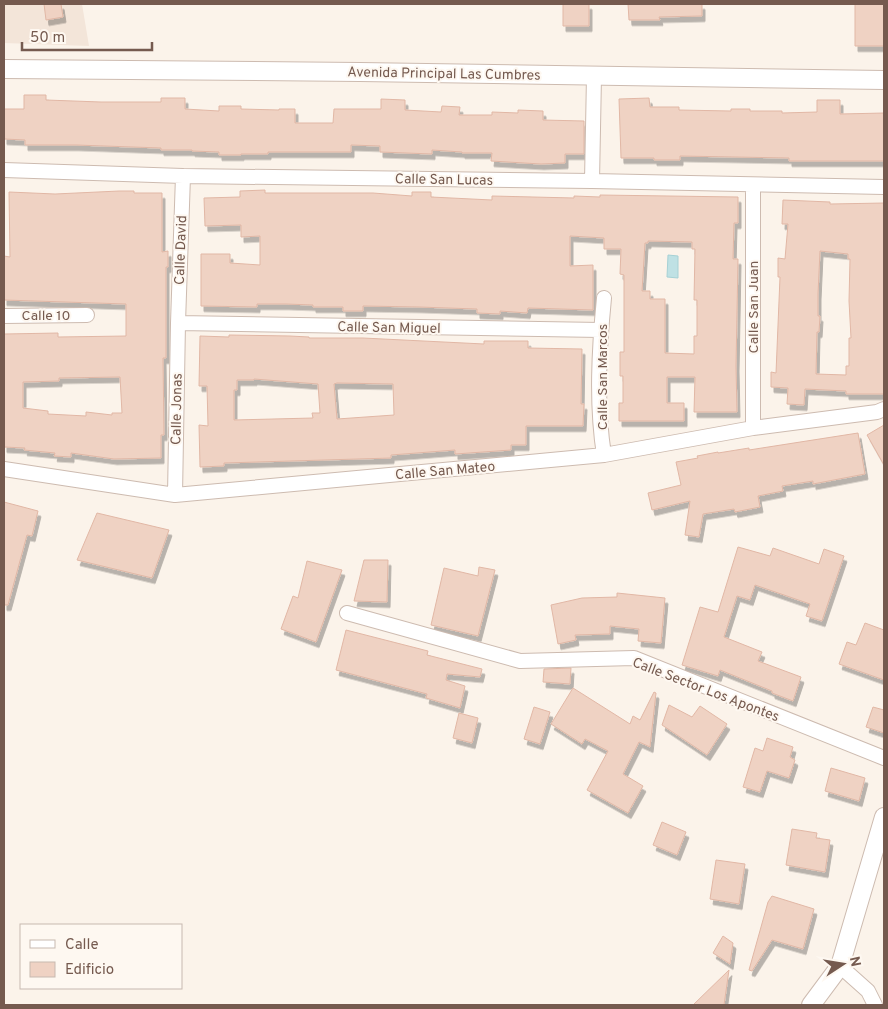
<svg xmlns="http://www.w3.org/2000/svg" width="888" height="1009" font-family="Overpass,sans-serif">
  <defs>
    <filter id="shadow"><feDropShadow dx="3" dy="5.5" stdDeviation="0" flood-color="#0004"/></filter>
  </defs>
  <rect width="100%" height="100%" fill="#fbf3ea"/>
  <path fill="#f3e5d9" d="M 4,4 L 82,4 L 89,46 L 4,43 Z"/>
  <path fill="#bfe1e4" stroke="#a6d1d5" d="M 668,255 L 678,256 L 678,278 L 667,277 Z"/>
  <path fill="#efd2c3" stroke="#e1b7a5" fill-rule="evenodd" filter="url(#shadow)" d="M 44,4 L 61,4 L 63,17 L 46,20 Z
    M 563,4 L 589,4 L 589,26 L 563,26 Z
    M 628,4 L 702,4 L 702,16 L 659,17 L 660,20 L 629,20 Z
    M 855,4 L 884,4 L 884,46 L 855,46 Z
    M 24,95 L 46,95 L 46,100 L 101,102 L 161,102 L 161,98 L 185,98 L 185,109 L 219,111 L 219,106 L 241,106 L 241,109 L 279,110 L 279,109 L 295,109 L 295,123 L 333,123 L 334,109 L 381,109 L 381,99 L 405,100 L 405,110 L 441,112 L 442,106 L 460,107 L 459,115 L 492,115 L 492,112 L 518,113 L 518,110 L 543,111 L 543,120 L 584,121 L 584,154 L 565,154 L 565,163 L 541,164 L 491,161 L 492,153 L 462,153 L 462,152 L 432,150 L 432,154 L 380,152 L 380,146 L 351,145 L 351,152 L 268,152 L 268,154 L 241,154 L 241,155 L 219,155 L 219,152 L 192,151 L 192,150 L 161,150 L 161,148 L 76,145 L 25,145 L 25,140 L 4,139 L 4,109 L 24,109 Z
    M 649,98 L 650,107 L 679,107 L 679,110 L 731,111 L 731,109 L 750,109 L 750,111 L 782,111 L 782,113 L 817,112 L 817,100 L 840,100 L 840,114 L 884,113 L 884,161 L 789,161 L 789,158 L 680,156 L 680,160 L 654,160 L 654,158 L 621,158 L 619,99 Z
    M 265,190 L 265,193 L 373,193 L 412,196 L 412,192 L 431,192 L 431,197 L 492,200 L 492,196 L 574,198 L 574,196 L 600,197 L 600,195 L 738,197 L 738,223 L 734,223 L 733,259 L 738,259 L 736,366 L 737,412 L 694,412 L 695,377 L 667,377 L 667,403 L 684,403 L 684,421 L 619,421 L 619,403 L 623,403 L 623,376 L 620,376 L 620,352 L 624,352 L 624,275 L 620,274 L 621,249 L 604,249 L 604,238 L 570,236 L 570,266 L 593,265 L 593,310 L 528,308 L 527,313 L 500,311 L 500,314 L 477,313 L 477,309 L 419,307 L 363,306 L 363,311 L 343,311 L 343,307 L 313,307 L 313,305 L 286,304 L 257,304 L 257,307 L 201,306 L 201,254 L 230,254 L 230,263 L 260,265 L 260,236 L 241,237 L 241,225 L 205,226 L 204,198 L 240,197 L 240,191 ZM 648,241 L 692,242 L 692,249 L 695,249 L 694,300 L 697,300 L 697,336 L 694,336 L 694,354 L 665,353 L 665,299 L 650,299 L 650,291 L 642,291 L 645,243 L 648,243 Z
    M 119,191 L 134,191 L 134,193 L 162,193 L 162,252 L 168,251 L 168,267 L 166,267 L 166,358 L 163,358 L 164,435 L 161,435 L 161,458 L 114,459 L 71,453 L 71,457 L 54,456 L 55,453 L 24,450 L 25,448 L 4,447 L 4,334 L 58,333 L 58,337 L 126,336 L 126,304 L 4,300 L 4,256 L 10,257 L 9,192 L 55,194 ZM 120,377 L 122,413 L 112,413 L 112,415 L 86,412 L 86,416 L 48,414 L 48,411 L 23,408 L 23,382 L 59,381 L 59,378 Z
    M 783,200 L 830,202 L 830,204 L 884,203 L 884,394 L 846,394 L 846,391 L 805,389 L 804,405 L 787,404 L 788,388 L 771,387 L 771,372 L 776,373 L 780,277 L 778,277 L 778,258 L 785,259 L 788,224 L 782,224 ZM 820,251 L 848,254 L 848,259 L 850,259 L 849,301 L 851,338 L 849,338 L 849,366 L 846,366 L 846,375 L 816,374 L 817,332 L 819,332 L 820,316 L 818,316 L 818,294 Z
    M 229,335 L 290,336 L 309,337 L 309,338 L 363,338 L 484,344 L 484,341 L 528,341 L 528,348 L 582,349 L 581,404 L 584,404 L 583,426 L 526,426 L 526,445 L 511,445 L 511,450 L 455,454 L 455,450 L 391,455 L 391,458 L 224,463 L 224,466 L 200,467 L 199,425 L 208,426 L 207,386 L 199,386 L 200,336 L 229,337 ZM 254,379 L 318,384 L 320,413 L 312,413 L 313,418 L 234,420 L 234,390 L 237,390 L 237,380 L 254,380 ZM 337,383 L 393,384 L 394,415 L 337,419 L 334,384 Z
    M 884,425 L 884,465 L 867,435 Z
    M 858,433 L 865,474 L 813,484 L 813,481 L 782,486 L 783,491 L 758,496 L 760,507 L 735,512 L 734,509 L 703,514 L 699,537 L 685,535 L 690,501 L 652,510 L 648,493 L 681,485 L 676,462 L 698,458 L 697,456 L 718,452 L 718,453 L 749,448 L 749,450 Z
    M 4,502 L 38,511 L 32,536 L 27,535 L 8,605 L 4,605 Z
    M 97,513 L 169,530 L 152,578 L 77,560 Z
    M 738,547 L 770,556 L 773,548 L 819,564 L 824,549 L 844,556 L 822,621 L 806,616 L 810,604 L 755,585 L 750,600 L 737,596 L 724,637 L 762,652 L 758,661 L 801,677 L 793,701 L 772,693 L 772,691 L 720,670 L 718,676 L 682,665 L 700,607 L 718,612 Z
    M 364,560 L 388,560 L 387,602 L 354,601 Z
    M 307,561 L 342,570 L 316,642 L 281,629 L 293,596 L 298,598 Z
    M 479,567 L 495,570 L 478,636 L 431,625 L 444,568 L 478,576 Z
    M 617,593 L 665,598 L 661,643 L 638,641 L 639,629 L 610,626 L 610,634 L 575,635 L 576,640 L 558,644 L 551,605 L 582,598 L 617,597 Z
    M 865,623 L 884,630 L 884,680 L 839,664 L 847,642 L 856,645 Z
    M 346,630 L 428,651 L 427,655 L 482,669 L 480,677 L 447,674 L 446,680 L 465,686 L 460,708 L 426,698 L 427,694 L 336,670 Z
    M 571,668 L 570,684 L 543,682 L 544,669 Z
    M 573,688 L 630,724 L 633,716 L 640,720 L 654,692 L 656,693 L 650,747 L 639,742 L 623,774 L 643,786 L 628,813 L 587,790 L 608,751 L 585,739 L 582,744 L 551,724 Z
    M 669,705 L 692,717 L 700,706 L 727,724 L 707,755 L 662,725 Z
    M 534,707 L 550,712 L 540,744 L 524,739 Z
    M 873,707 L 884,710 L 884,733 L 866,727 Z
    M 459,713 L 478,718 L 472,743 L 453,738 Z
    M 767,738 L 793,747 L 790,757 L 795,760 L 789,778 L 767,771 L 760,792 L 743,787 L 755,748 L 763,751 Z
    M 831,768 L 865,778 L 859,801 L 825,791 Z
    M 662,822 L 686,832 L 677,855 L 653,845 Z
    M 792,829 L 817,833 L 816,838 L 830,840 L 825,872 L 786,865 Z
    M 716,860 L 745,864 L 739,904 L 710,899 Z
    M 772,896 L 814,909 L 803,949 L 772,940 L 752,971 L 749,970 L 768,902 Z
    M 723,936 L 733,943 L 730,964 L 713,953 Z
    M 729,970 L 724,1005 L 693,1005 Z"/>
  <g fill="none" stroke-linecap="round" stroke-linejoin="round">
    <defs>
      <path id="minor" d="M 4,170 L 183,176 L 592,181 L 884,187
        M 592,181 L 594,76
        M 604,298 C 599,350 596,404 604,455
        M 4,316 L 87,315
        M 178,323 L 601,330
        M 753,428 L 753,185
        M 4,469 L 175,495 L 604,455 L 753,428 L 877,412 L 884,409
        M 175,495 L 178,323 L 183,176
        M 347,613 L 520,661 L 634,658 L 884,758
        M 840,966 L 868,991 L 875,1005"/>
      <path id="tertiary" d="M 4,69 L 360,72 L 884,80
        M 811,1005 L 840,966 L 884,817"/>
    </defs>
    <use href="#minor" stroke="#cdbbb0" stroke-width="16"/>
    <use href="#tertiary" stroke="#cdbbb0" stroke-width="20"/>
    <use href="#minor" stroke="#fff" stroke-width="14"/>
    <use href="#tertiary" stroke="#fff" stroke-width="18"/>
  </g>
  <g text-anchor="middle" stroke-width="4" stroke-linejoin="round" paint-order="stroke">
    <g font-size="14" fill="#755a4f" stroke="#fef8f1">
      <text transform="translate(444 73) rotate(1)" y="5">Avenida Principal Las Cumbres</text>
      <text transform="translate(444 179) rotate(1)" y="5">Calle San Lucas</text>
      <text transform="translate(180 250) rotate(-88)" y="5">Calle David</text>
      <text transform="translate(753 307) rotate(-90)" y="5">Calle San Juan</text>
      <text x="46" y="320">Calle 10</text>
      <text transform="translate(389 327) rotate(1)" y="5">Calle San Miguel</text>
      <text transform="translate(602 377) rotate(-90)" y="5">Calle San Marcos</text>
      <text transform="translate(176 409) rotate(-89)" y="5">Calle Jonas</text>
      <text transform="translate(445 470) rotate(-5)" y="5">Calle San Mateo</text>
      <text transform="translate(706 689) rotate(21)" y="5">Calle Sector Los Apontes</text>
    </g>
  </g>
  <rect width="888" height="1009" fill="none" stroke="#755a4f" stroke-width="10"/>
  <rect x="20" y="924" width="162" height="65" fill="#fef8f1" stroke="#c7b9b0"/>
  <rect x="30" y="940" width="25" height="8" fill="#ffffff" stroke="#c7b9b0"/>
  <text x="65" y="949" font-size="15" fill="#755a4f">Calle</text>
  <rect x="30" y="962" width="25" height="15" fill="#efd2c3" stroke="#c7b9b0"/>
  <text x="65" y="974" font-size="15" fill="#755a4f">Edificio</text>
  <g transform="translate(843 964) rotate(78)" stroke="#fef8f1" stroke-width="4" paint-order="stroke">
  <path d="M0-4L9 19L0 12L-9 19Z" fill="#755a4f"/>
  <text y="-8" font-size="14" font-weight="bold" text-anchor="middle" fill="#755a4f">N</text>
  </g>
  <path d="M22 42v8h130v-8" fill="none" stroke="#755a4f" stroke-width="2.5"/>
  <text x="30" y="42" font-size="15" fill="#755a4f" stroke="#fef8f1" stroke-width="4" paint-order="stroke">50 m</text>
</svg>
